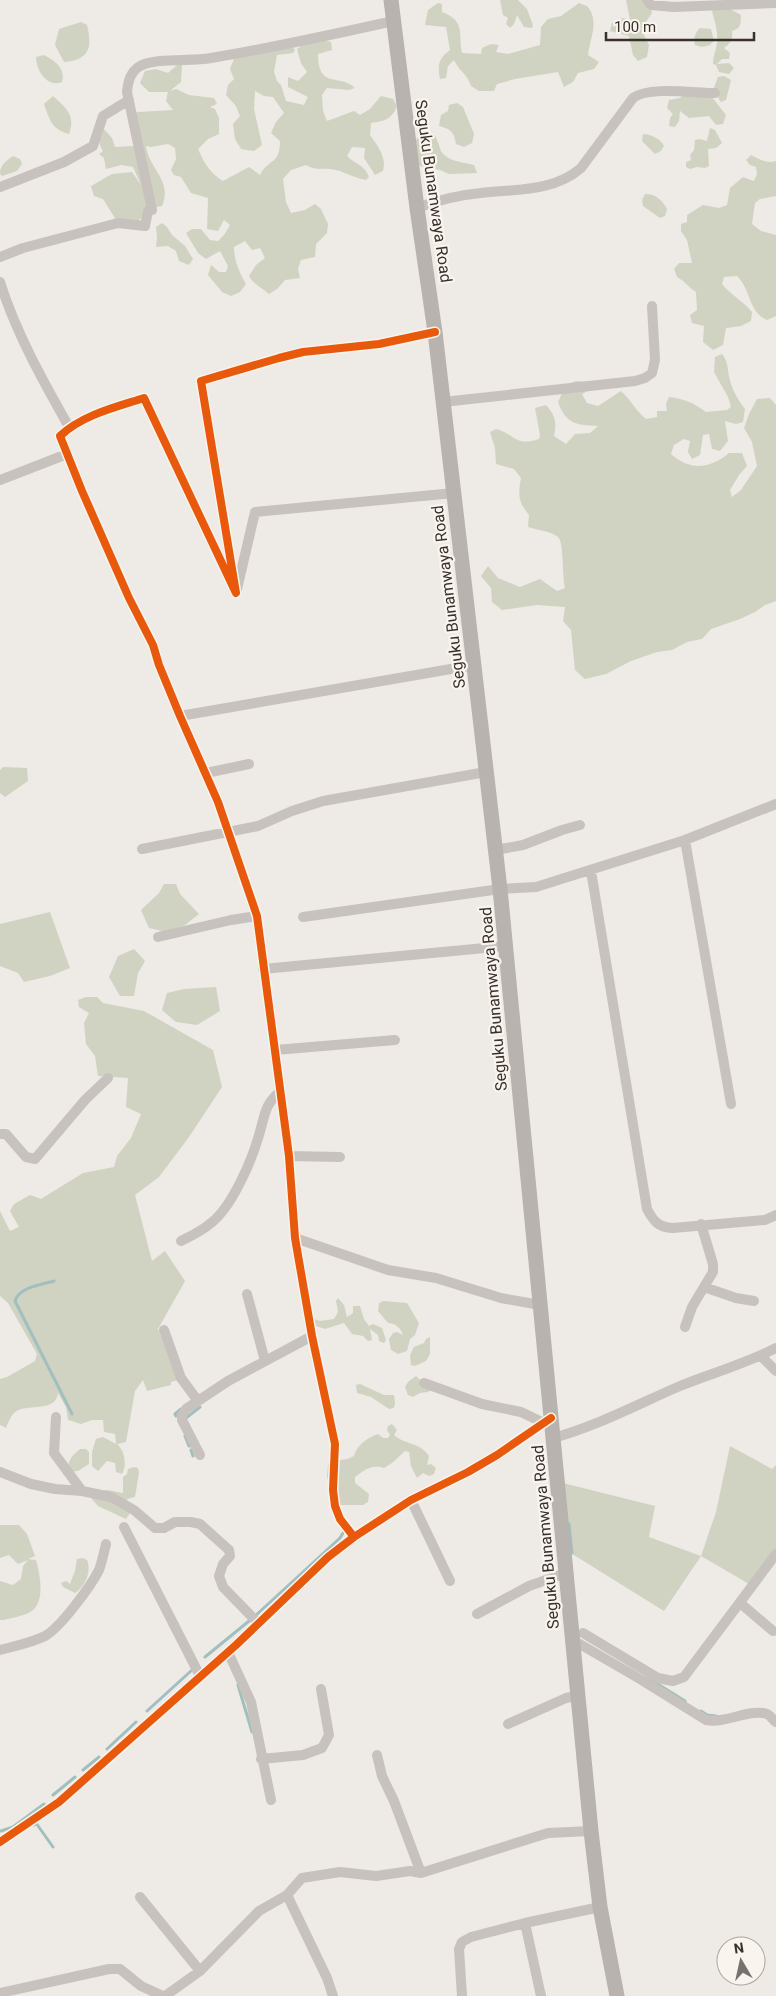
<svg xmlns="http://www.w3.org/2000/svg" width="776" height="1996" font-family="Roboto,sans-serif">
  <rect width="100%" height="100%" fill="#eeeae6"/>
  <path fill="#d0d3c1" d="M 500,0 L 518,0 L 527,9 L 533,25 L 532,28 L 524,27 L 517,15 L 514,24 L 510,28 L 506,24 L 508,18 L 503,15 Z
    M 626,0 L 643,0 L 651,9 L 652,13 L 641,29 L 649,45 L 647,57 L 638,61 L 633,55 L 629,36 L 610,31 L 612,23 L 623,18 L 630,20 Z
    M 438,3 L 442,4 L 442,12 C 466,21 458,34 462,53 L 481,54 L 482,48 L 491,44 L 499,45 L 496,52 L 508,54 L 540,45 L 541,27 L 548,19 L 561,16 L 579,3 L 587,6 C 600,21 590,38 588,55 L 599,62 L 594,69 L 578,73 L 573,82 L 564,87 L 558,72 L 515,79 L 497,84 L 494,91 L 479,91 L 471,86 C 467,73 460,73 454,60 L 448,66 L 446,78 L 440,79 C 437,65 439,58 450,50 L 446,27 L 425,25 L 428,10 Z
    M 719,3 L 741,15 C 741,23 741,29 732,31 C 733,40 731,43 724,48 L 730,53 L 729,59 L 722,59 L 717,64 L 729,63 L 734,68 L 729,74 L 719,72 L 716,65 L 713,64 C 713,56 716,51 717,43 C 718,29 715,24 712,11 Z
    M 81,22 L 87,25 C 93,49 88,60 64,62 L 55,45 L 59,29 Z
    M 700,28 L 711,29 L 714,41 L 710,45 L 702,47 L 695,45 C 693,38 695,33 700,28 Z
    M 322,40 L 331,42 L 332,50 L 318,54 C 318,90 340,73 355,88 L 349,90 L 327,88 L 322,95 L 323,111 L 327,121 L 354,111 L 360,115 L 370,109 L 381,96 L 393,99 L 397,106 C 392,119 385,121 371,123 L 370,135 C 378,146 387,158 383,171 L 375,175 L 364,158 L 365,148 L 352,147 L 347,156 C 356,165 364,164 369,177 L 366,180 C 353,178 343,170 330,169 C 317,168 318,171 306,165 L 291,170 L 283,179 L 286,202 L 291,213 L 305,210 L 315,204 L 321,209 L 328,224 L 327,233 L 316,244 L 315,257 L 301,260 L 298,269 L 300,278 L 285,280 L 277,289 L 269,294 C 261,287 254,285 249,276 L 256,265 L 265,258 L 260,248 L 252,250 L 245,241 L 234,247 C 234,260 239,272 246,284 L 240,292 L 231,296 L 222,292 L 208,275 L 211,265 L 219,272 L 226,272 L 228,266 L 220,251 L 206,259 L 198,253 L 186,233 L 192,229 L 201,229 L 210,240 L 218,241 L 224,235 L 230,225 L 224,220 L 218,231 L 207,229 L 208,198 L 191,193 L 181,177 L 174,175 L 171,170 L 176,159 L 175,148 L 168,144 L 151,147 L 146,146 C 149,169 173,181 162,206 L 152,208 L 136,223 L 118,223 L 103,199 L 94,196 L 91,186 L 112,174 L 132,172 L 141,185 L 133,167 L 121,165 L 106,169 L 104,158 L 99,154 L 103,151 C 98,144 98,135 101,126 L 112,138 L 115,147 L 134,146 L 130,115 L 138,112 L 173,110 L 166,101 L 168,92 L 149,92 L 140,83 L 145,71 L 156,69 L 168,73 L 177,65 L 182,65 L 181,82 L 170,91 L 176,89 L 189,95 L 214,98 L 217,104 L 210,107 L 215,109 L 219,118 L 219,134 L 208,139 L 198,149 C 204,163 210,173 223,181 L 249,167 L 260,175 C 269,158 280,165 280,141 L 271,133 L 276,122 L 284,113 L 273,97 L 264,96 L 255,91 L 254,109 L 262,145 L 254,151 L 241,149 L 235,139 L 233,124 L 240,116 L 236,106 L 226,95 L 228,85 L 234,79 L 230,69 L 235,56 L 293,47 L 295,50 L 293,53 L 277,55 L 274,72 L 277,81 L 281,85 L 286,101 L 304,105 L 308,97 L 288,87 L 288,77 L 298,81 L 307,72 L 301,63 L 297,49 L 305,43 Z
    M 44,55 C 55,61 66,68 62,82 C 47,88 36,70 36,57 Z
    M 724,76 L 731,80 L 726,100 L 721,102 L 713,90 L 718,77 Z
    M 687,90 L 712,97 L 726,115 L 723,124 L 716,125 L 709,116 L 689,118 L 680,111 L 679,121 L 675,127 L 669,126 L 670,118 L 673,114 L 667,108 L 669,100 L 680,98 Z
    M 53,96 C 66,108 76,115 69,134 C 51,129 50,120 44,104 Z
    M 457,103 L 463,107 L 474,134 L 472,143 L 464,147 L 456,144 C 454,132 451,129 439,126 L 441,115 L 448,111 L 449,105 Z
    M 710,128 L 715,130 L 722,143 L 716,148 L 708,149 L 709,166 L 705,168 L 697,167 L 690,169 L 686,167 L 686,162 L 691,160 L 690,155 L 694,150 L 695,140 L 700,139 L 707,141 Z
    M 433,133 C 438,139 438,144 441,151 C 448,162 463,162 474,165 L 477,173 L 449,174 L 440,170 L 420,166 L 410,154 L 417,138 Z
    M 643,134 C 651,134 661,139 664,146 L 661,151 L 655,154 L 642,141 Z
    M 751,155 C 759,159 767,164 776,161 L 776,196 L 760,199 L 755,203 L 752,224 L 761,231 L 776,235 L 776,316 L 767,320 C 748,312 751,289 737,276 L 724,277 L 722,284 C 731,295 743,301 752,312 L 751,321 L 741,326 L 726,328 L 723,345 L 713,350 L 703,342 L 704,326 L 692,323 L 690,315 L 697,310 L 696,292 C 689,288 685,281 677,277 L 674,269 L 679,263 L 692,263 L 687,240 L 681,231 L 681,224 L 687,222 L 687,215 L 703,205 L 719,208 L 727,205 L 730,188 L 743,177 L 754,181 L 757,174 L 756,167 L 750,165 L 746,160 Z
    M 13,156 L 20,159 L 22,164 L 17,171 L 2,176 L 0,174 C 0,165 6,161 13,156 Z
    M 645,194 C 656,194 662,200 667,209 L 665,216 L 660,218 L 643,206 L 642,200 Z
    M 162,223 L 167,227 L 172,235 L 185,246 L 193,259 L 189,265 L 179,261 L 176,251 L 168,246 L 156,247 L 157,237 L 156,227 Z
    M 722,354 C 728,362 727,366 729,376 C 731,388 738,400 745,409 L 743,422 L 736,424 L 725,421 L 728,441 L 720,451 L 712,449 L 709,434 L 703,435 L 700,455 L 692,459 L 688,452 L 690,441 L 684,439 L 674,445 L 671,454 C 690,471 710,469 729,453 L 742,453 L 747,466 L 739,475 L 730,490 L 732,497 L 741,490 L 757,466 L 752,442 L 744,428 L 749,414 L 757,399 L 770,398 L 776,405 L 776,601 L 765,605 L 755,612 L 740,619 L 711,629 L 702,639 L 687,642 L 672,650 L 657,652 L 631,661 L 606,674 L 585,679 L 575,670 L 571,630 L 563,621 L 565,607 L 537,605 L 502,610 L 492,602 L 491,588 L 481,576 L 488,566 L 498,578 L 520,587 L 540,579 L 557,591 L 565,588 C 562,577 564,542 558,537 C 551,531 537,530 528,527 L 529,515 C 518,501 518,495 521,478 L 514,469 L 496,464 L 495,448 L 490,432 L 496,429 C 515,434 515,447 539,439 L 540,435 L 535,408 L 546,405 C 555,415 557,422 554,436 L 566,444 L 575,434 L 590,433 L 598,426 C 576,425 566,424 558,402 L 566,385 L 576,381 L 589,382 L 588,391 L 582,394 L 587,403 L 598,406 L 621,391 C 631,400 636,411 646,419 L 657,417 L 657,411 L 667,411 L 666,404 L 669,397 C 685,399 694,403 706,412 L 727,410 L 731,407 L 728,397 L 714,372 L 715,357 Z
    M 3,767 L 27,768 L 28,781 L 5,797 L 0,793 L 0,770 Z
    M 164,884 L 176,884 L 180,894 L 199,914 L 185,925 L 166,932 L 149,928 L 141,910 L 159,893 Z
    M 50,912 L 70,968 L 50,976 L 24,982 L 18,973 L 0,966 L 0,924 Z
    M 134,949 L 145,961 L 138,973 L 134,996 L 120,996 L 109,977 L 118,956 Z
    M 216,987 L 220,1011 L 197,1025 L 176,1022 L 162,1010 L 167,993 L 184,989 Z
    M 86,997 L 97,997 L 103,1003 L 144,1011 L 213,1050 L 222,1087 L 189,1137 L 159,1177 L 135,1195 L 152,1261 L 165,1251 L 185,1281 L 158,1329 L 178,1380 L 171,1382 L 171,1385 L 147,1391 L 143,1380 L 135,1391 L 126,1442 L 117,1444 C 125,1451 127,1465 122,1474 L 116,1472 L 115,1463 L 107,1461 L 98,1471 L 92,1466 L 92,1452 L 96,1439 L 103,1437 L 116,1444 L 115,1434 L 104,1432 L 103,1420 L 92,1420 L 81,1424 L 68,1420 L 66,1407 L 58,1393 C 55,1414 26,1402 14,1413 C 10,1417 8,1423 6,1428 L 0,1425 L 0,1379 L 7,1377 L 35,1361 L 37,1354 L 8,1303 L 0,1296 L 0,1211 L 10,1231 L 19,1227 L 10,1211 L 14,1204 L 30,1195 L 41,1199 L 83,1173 L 114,1167 L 117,1156 L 131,1138 L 141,1114 L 126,1107 L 128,1078 L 98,1076 L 95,1056 L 86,1044 L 84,1023 L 89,1013 L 79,1007 L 78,1000 Z
    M 338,1298 L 344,1305 L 347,1317 L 353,1313 L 353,1306 L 360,1306 L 364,1319 L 369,1326 L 373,1324 L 382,1328 L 386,1340 L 384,1343 L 379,1341 L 378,1335 L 370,1329 L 372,1340 L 368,1341 L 363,1336 L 352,1334 L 344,1323 L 325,1329 L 316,1326 L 313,1321 L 314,1319 L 320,1321 L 334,1319 L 338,1312 L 336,1301 Z
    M 383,1301 L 407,1303 L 419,1323 L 415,1335 L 410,1339 L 407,1351 L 398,1354 L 391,1350 L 389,1339 L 393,1333 L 397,1332 L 403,1335 C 401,1328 395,1323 388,1323 L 378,1311 L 379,1303 Z
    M 430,1337 L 430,1354 L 426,1361 L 415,1366 L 411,1365 L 410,1355 L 414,1347 L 424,1343 L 426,1339 Z
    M 416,1376 L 431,1390 L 428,1392 L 420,1393 L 413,1397 L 408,1395 L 405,1387 L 408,1382 Z
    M 360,1384 L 384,1395 L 394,1395 L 395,1403 L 394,1408 L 389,1409 L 371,1397 L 357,1393 L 356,1385 Z
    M 392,1424 L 397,1430 L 394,1435 C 405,1445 420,1442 429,1456 L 427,1465 L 431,1464 L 436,1468 L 434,1474 L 429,1476 L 423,1473 L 417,1478 L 411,1466 L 409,1452 L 405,1451 L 392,1463 L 384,1468 C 372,1464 364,1470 355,1477 L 355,1483 L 369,1494 L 368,1502 L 363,1505 L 340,1505 L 327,1477 L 328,1464 C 336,1458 345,1462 354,1456 C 357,1445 368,1437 378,1434 L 383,1438 L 388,1438 L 390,1435 L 387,1430 L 388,1426 Z
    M 730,1446 L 772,1469 L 776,1465 L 776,1549 L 749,1584 L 701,1556 L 664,1611 L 569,1552 L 563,1483 L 655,1506 L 649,1537 L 701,1556 L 716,1512 Z
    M 80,1449 L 86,1449 L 89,1452 L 89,1464 L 78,1471 L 70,1472 C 66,1461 72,1456 80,1449 Z
    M 134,1467 L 138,1468 L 139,1473 L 135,1497 L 127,1499 L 130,1513 L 126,1519 L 98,1506 L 91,1498 L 95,1492 L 107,1490 L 123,1493 L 123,1477 L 127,1474 L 128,1469 Z
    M 0,1525 L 19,1525 L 27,1534 L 35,1556 L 28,1559 L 36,1560 C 40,1574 46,1603 30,1612 C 23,1616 12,1618 3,1620 L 0,1620 L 0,1581 L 13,1585 L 21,1579 L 23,1566 L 28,1560 L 18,1564 L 9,1555 L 0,1558 Z
    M 83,1558 L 87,1560 C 92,1571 85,1587 75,1593 L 63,1587 L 61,1583 L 66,1581 L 70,1584 L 75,1571 L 77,1559 Z"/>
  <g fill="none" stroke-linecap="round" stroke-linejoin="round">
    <path stroke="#a2bfbf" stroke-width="3" d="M 54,1281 C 41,1285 19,1287 15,1301 L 72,1414
      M 176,1416 L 175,1414 L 181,1409
      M 186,1418 L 200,1407
      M 185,1436 L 189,1446
      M 191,1450 L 193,1456
      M 569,1524 L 572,1553
      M 255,1616 L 340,1538 L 343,1533
      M 205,1657 L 249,1621
      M 648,1678 L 685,1701
      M 238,1685 L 252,1732
      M 147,1711 L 192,1670
      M 701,1711 L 707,1715 L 716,1716
      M 107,1749 L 136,1722
      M 83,1770 L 99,1757
      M 53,1795 L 75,1777
      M 34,1825 L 36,1823 L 53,1847
      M 1,1831 L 13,1827 L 44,1804"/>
    <path stroke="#c8c2be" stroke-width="10" d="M 647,0 L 651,5 L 674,7 L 776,3
      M 0,187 L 64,162 L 93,146 L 103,116 L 129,100
      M 417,208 C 438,200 459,195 481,193 C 515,189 554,192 581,168 L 633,98 C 649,86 694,93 715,93
      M 0,257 L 23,248 L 118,223 L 145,226 L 148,211 L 152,210 L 127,92 C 128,82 130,72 140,66 C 158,57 191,62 211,58 C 273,48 333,34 394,21
      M 0,282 C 16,333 43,381 69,427
      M 443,402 L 635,381 L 645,378 L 652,373 L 655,360 L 652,306
      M 0,480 L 67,454
      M 237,589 L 255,512 L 454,493
      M 180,716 L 474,665
      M 206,773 L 249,764
      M 685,840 L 731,1104
      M 142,849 L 258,826 L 292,811 L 323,801 L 486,772
      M 496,850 L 523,845 L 562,830 L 580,825
      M 591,871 L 647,1209 C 654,1222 658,1227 673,1228 L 765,1220 L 776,1215
      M 303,917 L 500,889 L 536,887 L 685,840 L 776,804
      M 158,937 L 231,920 L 257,916
      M 263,969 L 506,946
      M 275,1050 L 395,1040
      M 0,1134 L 6,1134 L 26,1157 L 35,1159 L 85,1100 L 108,1078
      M 289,1156 L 340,1157
      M 295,1238 L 388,1270 L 436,1278 L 501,1298 L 540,1305
      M 181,1241 C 191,1236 202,1231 211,1223 C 232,1207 252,1160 259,1135 C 265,1116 264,1104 281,1091
      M 704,1287 L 736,1298 L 754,1301
      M 247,1294 L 265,1361
      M 685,1327 L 692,1307 L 713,1272 L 713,1264 L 701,1224
      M 164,1330 L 181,1378 L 198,1401
      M 761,1356 L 776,1371
      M 424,1383 L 482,1404 L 521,1412 L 544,1423
      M 56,1417 L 54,1453 L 82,1491
      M 553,1438 C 597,1426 638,1404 680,1386 C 712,1373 745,1364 776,1348
      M 200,1455 L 182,1420 L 182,1416 L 186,1409 L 228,1381 L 312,1336
      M 0,1472 L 31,1484 L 55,1489 L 82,1491 L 111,1497 L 134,1510 L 155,1528 L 164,1528 L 175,1522 L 191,1522 L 200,1524 L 229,1550 L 230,1556 L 223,1564 L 219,1576 L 223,1587 L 259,1624
      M 411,1500 L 450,1581
      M 124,1527 L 200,1676
      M 354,1537 L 340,1519 L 335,1506 L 333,1490 L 335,1444 L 312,1336 L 295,1238 L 289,1156 L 257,916 L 218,802 L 180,716 L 159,665 L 153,645 L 129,598 L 82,491 L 60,436 C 82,415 116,407 144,398 L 236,593 L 201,381 L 279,358 L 303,352 L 379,344 L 435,332
      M 740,1603 L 773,1631
      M 477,1614 L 529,1586 L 566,1573
      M 583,1633 L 658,1678 L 673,1681 L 684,1677 L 776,1554
      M 571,1639 L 640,1679 L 706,1720 C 726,1724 750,1708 767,1714 C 770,1715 773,1720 776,1722
      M 0,1650 C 15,1646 31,1643 45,1636 C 60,1628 91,1586 99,1570 C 102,1562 104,1552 106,1544
      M 228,1652 L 251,1702 L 271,1800
      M 508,1724 L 566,1698 L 577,1696
      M 377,1755 L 382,1776 L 394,1801 L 421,1873
      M 261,1759 L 303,1755 L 322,1748 L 329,1735 L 321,1689
      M 0,1842 L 59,1802 L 236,1645 L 328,1557 L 354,1537 L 411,1500 L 468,1472 L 497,1455 L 551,1418
      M 287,1895 L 327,1978 L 333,1996
      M 140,1897 L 200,1971
      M 525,1923 L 541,1996
      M 0,1993 L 109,1969 L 120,1969 L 141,1986 L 163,1996
      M 165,1996 L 200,1971 L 259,1911 L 287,1895 L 302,1878 L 340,1872 L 376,1876 L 410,1871 L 421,1873 L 548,1833 L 591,1831
      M 462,1996 L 459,1949 L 462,1942 L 471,1937 L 525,1923 L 600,1907"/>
    <path stroke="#b8b3ae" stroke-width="15" d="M 391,0 L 417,208 L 435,332 L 500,889 L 591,1831 L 600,1907 L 617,1996"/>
    <defs>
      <path id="cycleway" d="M 354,1537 L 340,1519 L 335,1506 L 333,1490 L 335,1444 L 312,1336 L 295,1238 L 289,1156 L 257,916 L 218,802 L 180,716 L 159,665 L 153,645 L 129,598 L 82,491 L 60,436 C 82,415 116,407 144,398 L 236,593 L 201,381 L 279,358 L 303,352 L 379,344 L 435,332
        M 0,1842 L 59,1802 L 236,1645 L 328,1557 L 354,1537 L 411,1500 L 468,1472 L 497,1455 L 551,1418"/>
    </defs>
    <use href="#cycleway" stroke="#faf4ee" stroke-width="11"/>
    <use href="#cycleway" stroke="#e8590c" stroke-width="8"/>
  </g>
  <g text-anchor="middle" stroke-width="4.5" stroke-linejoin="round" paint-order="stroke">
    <g font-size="16" fill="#39302c" stroke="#faf4ee">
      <text transform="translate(434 191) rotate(82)" y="6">Seguku Bunamwaya Road</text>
      <text transform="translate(448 597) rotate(-97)" y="6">Seguku Bunamwaya Road</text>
      <text transform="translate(493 999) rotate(-95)" y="6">Seguku Bunamwaya Road</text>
      <text transform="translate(545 1537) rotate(-95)" y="6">Seguku Bunamwaya Road</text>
    </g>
  </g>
  <g transform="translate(741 1961) rotate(351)"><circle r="24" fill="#faf4ee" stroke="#ada6a0"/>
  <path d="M0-4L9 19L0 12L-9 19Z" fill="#78716d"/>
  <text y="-8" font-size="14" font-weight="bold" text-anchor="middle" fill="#39302c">N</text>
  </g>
  <path d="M606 32v8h148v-8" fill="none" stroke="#39302c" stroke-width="2.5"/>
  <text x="614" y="32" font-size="15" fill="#39302c" stroke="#faf4ee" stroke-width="4" paint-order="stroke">100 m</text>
</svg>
